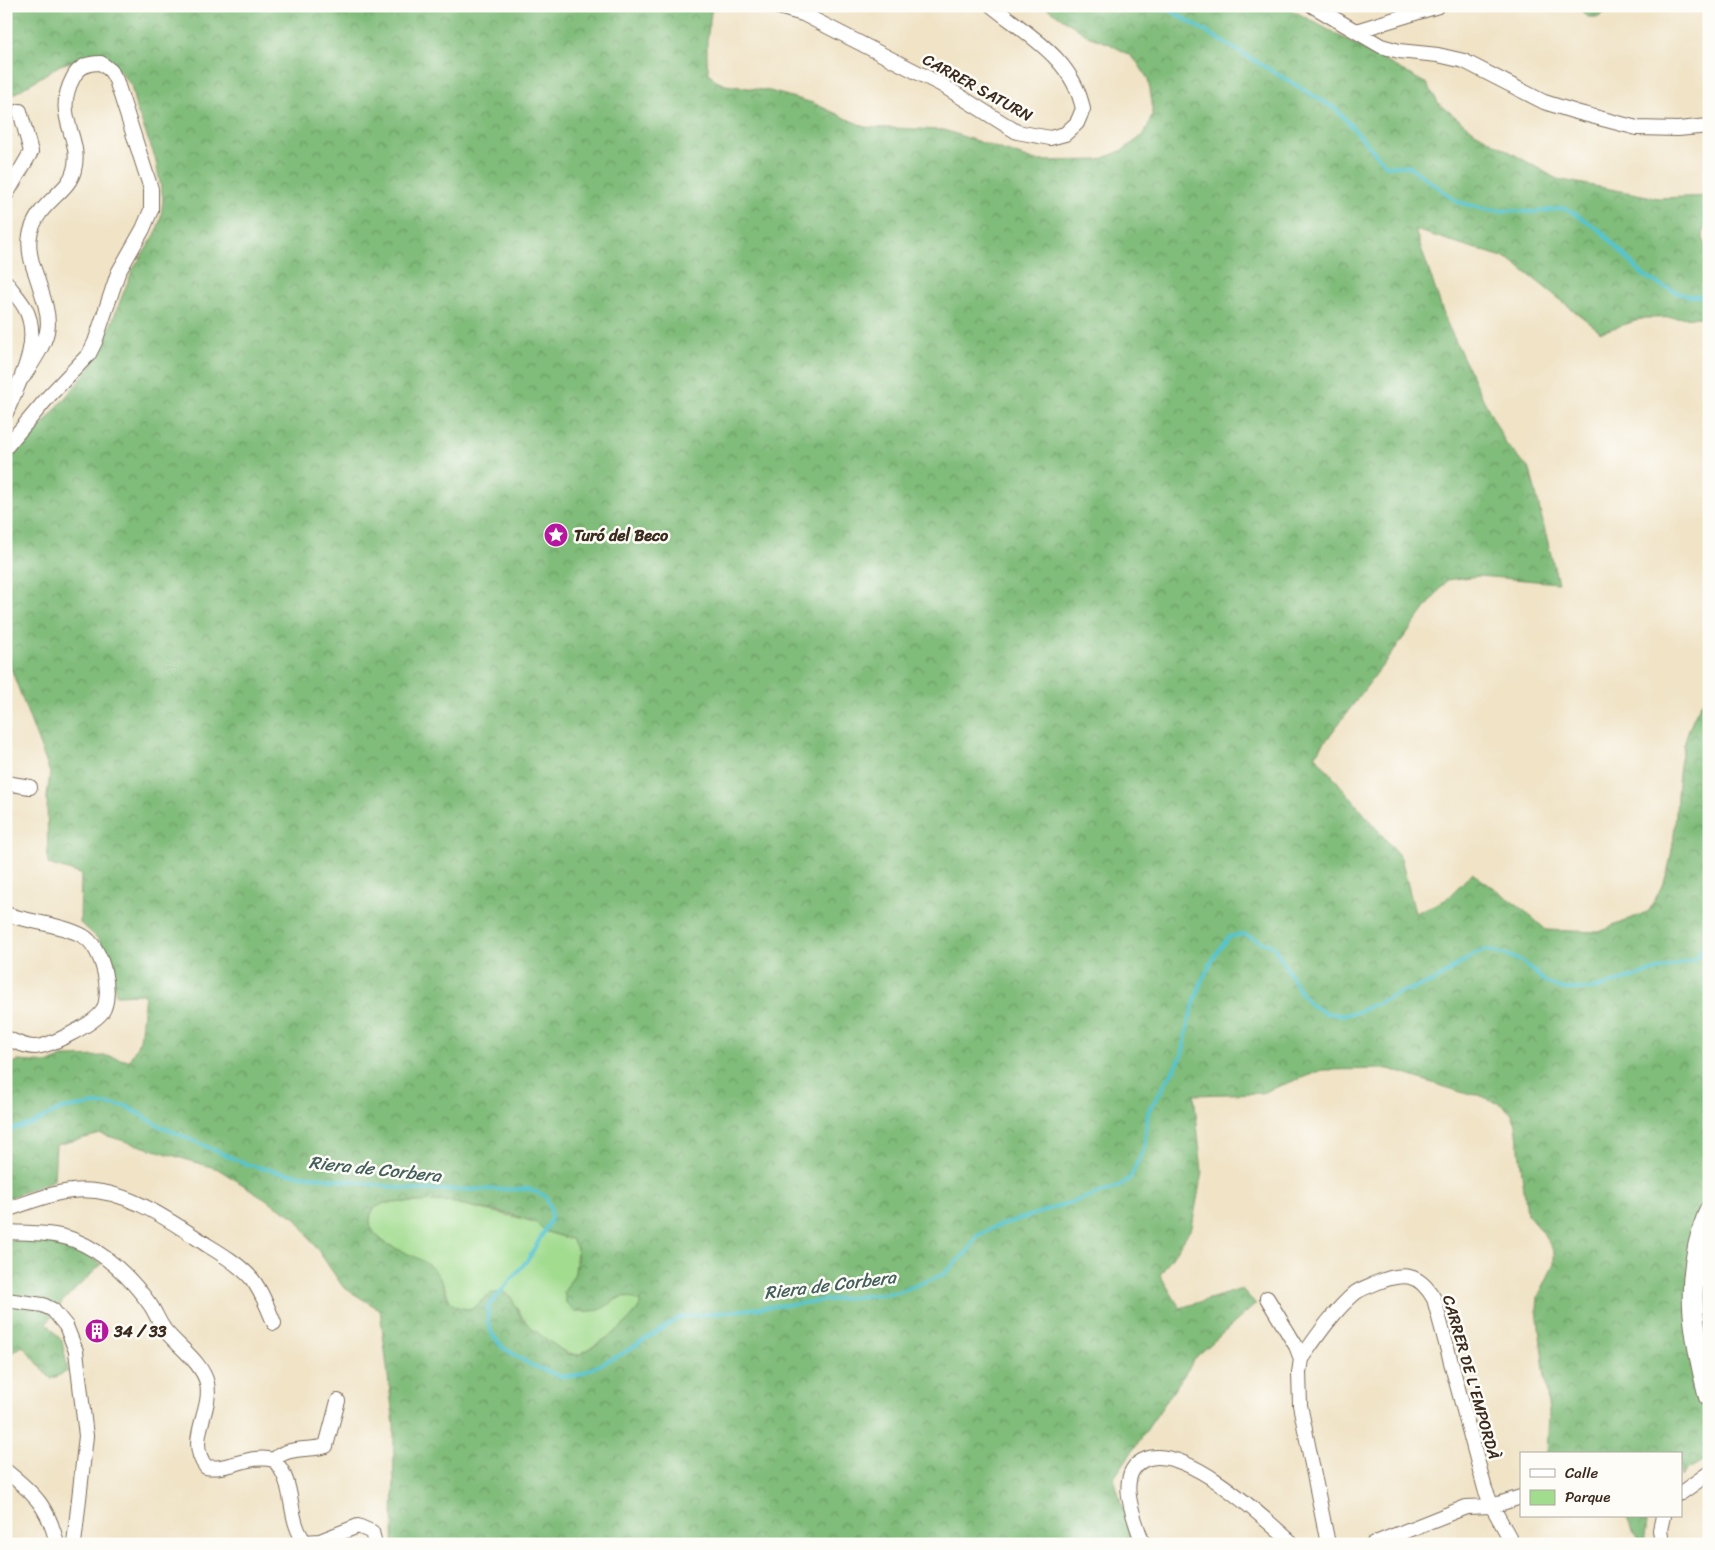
<svg xmlns="http://www.w3.org/2000/svg" width="1715" height="1550" font-family="Sriracha,sans-serif">
  <defs>
    <pattern id="forest-crowns" width="20" height="18" patternUnits="userSpaceOnUse" patternTransform="scale(1.25)"><rect width="20" height="18" fill="#80bc7a"/><path d="M2 6a3 3 0 1 1 6 0M12 15a3 3 0 1 1 6 0" fill="none" stroke="#6a9963"/></pattern>
  </defs>
  <rect width="100%" height="100%" fill="#fdfcf7"/>
  <filter id="ink" filterUnits="userSpaceOnUse"><feTurbulence type="fractalNoise" baseFrequency=".02" numOctaves="2"/><feDisplacementMap in="SourceGraphic" scale="10" xChannelSelector="R" yChannelSelector="G"/><feConvolveMatrix kernelMatrix="1 2 1 2 8 2 1 2 1" color-interpolation-filters="sRGB"/></filter>
  <filter id="wash" filterUnits="userSpaceOnUse"><feTurbulence type="fractalNoise" baseFrequency=".0096" numOctaves="4" result="noise"/><feDisplacementMap in="SourceGraphic" scale="20" xChannelSelector="R" yChannelSelector="G"/><feGaussianBlur stdDeviation="1.12" result="paint"/><feColorMatrix in="noise" values="0 0 0 0 0 0 0 0 0 0 0 0 0 0 0 0 0 1.4 0 .05"/><feComposite in="paint" operator="in"/></filter>
  <g filter="url(#wash)">
    <rect width="100%" height="100%" fill="#f0e3c6"/>
    <path fill="#a1dc8f" stroke="#6e8356" d="M 446,1201 L 524,1219 L 536,1223 L 547,1232 L 571,1239 L 577,1248 L 575,1273 L 586,1311 C 593,1309 602,1307 609,1304 C 623,1295 626,1293 641,1303 C 630,1327 601,1341 579,1355 C 555,1353 526,1329 517,1307 L 490,1294 L 472,1309 C 443,1309 453,1297 441,1281 C 436,1276 429,1270 424,1265 C 409,1251 384,1248 373,1231 C 368,1222 370,1217 373,1209 L 384,1203 Z"/>
    <path fill="url(#forest-crowns)" stroke="#5e734c" fill-rule="evenodd" d="M 6,6 L 712,6 L 707,40 L 707,62 L 709,73 L 716,81 L 726,85 L 770,91 L 813,103 L 865,127 L 944,130 L 1036,161 L 1099,160 L 1123,150 L 1142,136 L 1148,126 L 1152,115 L 1152,103 L 1148,79 L 1137,62 L 1129,55 L 1110,44 L 1088,36 L 1044,6 L 1285,6 L 1427,84 L 1439,104 L 1475,132 L 1557,179 L 1658,198 L 1709,196 L 1709,220 L 1705,225 L 1703,237 L 1709,259 L 1709,317 L 1645,318 L 1601,332 L 1509,259 L 1415,230 L 1446,321 L 1477,387 L 1506,444 L 1530,470 L 1558,583 L 1479,576 L 1447,580 L 1315,755 L 1401,858 L 1415,913 L 1445,900 L 1472,873 L 1518,905 L 1546,930 L 1598,932 L 1649,911 C 1655,899 1663,885 1667,873 C 1685,808 1665,751 1709,692 L 1709,1457 L 1687,1470 L 1681,1477 L 1681,1454 L 1547,1454 L 1549,1413 L 1537,1309 L 1538,1297 L 1554,1264 L 1554,1252 L 1542,1231 L 1527,1214 L 1516,1124 L 1511,1113 L 1502,1105 L 1479,1095 L 1467,1094 L 1389,1069 L 1323,1070 L 1261,1093 L 1194,1095 L 1202,1172 L 1192,1227 L 1160,1275 L 1180,1308 L 1242,1289 L 1256,1304 L 1197,1356 L 1114,1478 L 1133,1544 L 393,1544 L 394,1425 L 380,1310 L 343,1287 L 296,1218 L 218,1169 L 101,1134 L 56,1145 L 54,1180 L 6,1199 L 6,1065 L 18,1061 L 50,1063 L 62,1057 L 107,1056 L 129,1061 L 140,1040 L 145,994 L 116,995 C 111,958 111,947 80,923 L 81,874 L 48,864 L 47,796 L 50,773 L 6,655 L 6,459 L 37,431 L 86,373 L 101,350 L 132,271 L 155,235 L 161,218 L 163,198 L 155,157 L 136,108 L 131,85 L 118,69 L 102,62 L 84,58 L 60,65 L 6,99 ZM 446,1201 L 513,1215 L 536,1223 L 547,1232 L 571,1239 L 577,1248 L 577,1262 L 575,1273 L 564,1292 L 566,1303 L 574,1311 C 582,1311 591,1312 598,1310 C 618,1303 618,1288 641,1303 C 629,1327 601,1342 579,1355 L 567,1354 L 530,1327 L 522,1319 L 511,1297 L 502,1291 L 490,1294 L 472,1309 C 441,1309 450,1289 435,1271 C 419,1252 387,1252 373,1231 C 368,1223 370,1217 373,1209 L 384,1203 Z
      M 1581,6 L 1612,6 L 1599,17 L 1588,17 L 1581,10 Z
      M 6,1240 C 50,1240 63,1241 102,1264 L 63,1301 L 47,1323 L 62,1341 L 68,1371 L 51,1379 L 23,1346 L 6,1356 Z
      M 1626,1516 L 1648,1516 L 1644,1544 L 1635,1536 Z"/>
    <g fill="none" stroke-linecap="round" stroke-linejoin="round">
      <path stroke="#57c4ce" stroke-width="4" d="M 1163,6 L 1336,109 L 1387,166 L 1409,166 L 1458,202 L 1488,210 L 1535,212 L 1566,208 L 1601,231 L 1642,274 L 1658,284 L 1687,296 L 1709,296
        M 1709,762 C 1700,781 1703,799 1709,819
        M 6,1131 L 34,1123 L 61,1109 L 96,1104 L 126,1106 L 160,1126 L 246,1164 L 278,1172 L 415,1190 L 529,1189 L 545,1196 L 551,1209 L 551,1219 L 529,1258 L 488,1307 L 488,1321 L 492,1334 L 502,1347 L 531,1365 L 560,1376 L 576,1376 L 620,1355 L 681,1317 L 899,1292 L 944,1274 L 969,1250 L 977,1236 L 992,1228 L 1118,1187 L 1130,1178 L 1144,1149 L 1148,1112 L 1182,1056 L 1189,1019 L 1201,982 L 1215,955 L 1229,937 L 1243,934 L 1274,947 L 1301,993 L 1311,1005 L 1326,1013 L 1341,1015 L 1355,1013 L 1402,992 L 1433,982 L 1473,955 L 1486,950 L 1507,955 L 1523,962 L 1547,983 L 1563,989 L 1593,989 L 1695,959 L 1709,940"/>
    </g>
  </g>
  <g filter="url(#ink)">
    <g fill="none" stroke-linecap="round" stroke-linejoin="round">
      <defs>
        <path id="street" d="M 775,6 L 803,14 L 942,85 L 1017,132 L 1050,138 L 1065,134 L 1077,123 L 1083,109 C 1073,59 1029,36 992,6
          M 1313,6 L 1381,46 L 1399,51 L 1438,55 L 1464,61 L 1544,102 L 1576,112 L 1637,128 L 1678,129 L 1709,126
          M 1356,31 L 1438,6
          M 6,195 L 31,152 L 20,111
          M 6,282 C 12,291 20,299 25,308 C 43,341 19,382 6,413
          M 6,447 L 49,396 L 89,354 L 95,342 L 118,273 L 143,229 L 151,210 L 151,189 L 116,80 L 111,71 L 101,63 C 88,63 79,66 73,78 C 52,117 83,137 74,170 C 69,193 37,202 30,235 C 28,246 31,261 35,272 C 53,326 55,329 23,377
          M 6,783 L 30,787
          M 6,914 C 29,922 64,925 83,936 C 102,946 114,994 102,1012 C 93,1024 51,1046 35,1047 C 25,1047 16,1042 6,1038
          M 6,1210 C 28,1203 49,1193 72,1191 C 121,1185 168,1219 207,1245 C 222,1254 240,1265 252,1279 C 262,1292 268,1308 274,1323
          M 6,1232 C 28,1233 53,1232 74,1240 C 105,1252 133,1280 151,1306 C 156,1314 159,1322 164,1329 C 177,1346 202,1362 207,1383 C 213,1412 185,1439 206,1467 C 229,1471 250,1453 274,1460 C 297,1485 286,1518 305,1542 L 320,1541 L 358,1526 L 372,1532 L 375,1544
          M 1267,1298 L 1296,1346 L 1301,1359 L 1299,1373 L 1300,1405 L 1328,1544
          M 6,1300 L 43,1305 L 53,1310 L 66,1326 L 76,1351 L 86,1436 L 74,1544
          M 1301,1359 C 1317,1336 1333,1312 1355,1293 C 1360,1289 1369,1286 1376,1283 C 1402,1272 1419,1272 1434,1299 L 1485,1489 L 1492,1506 L 1513,1544
          M 274,1460 C 287,1446 309,1451 326,1446 L 338,1401
          M 6,1471 C 35,1494 49,1508 57,1544
          M 1681,1493 L 1709,1473
          M 1143,1544 C 1135,1520 1113,1472 1146,1459 C 1186,1444 1264,1518 1293,1544
          M 1373,1544 L 1466,1507 L 1492,1506 L 1521,1497
          M 1662,1544 L 1660,1530 L 1663,1516"/>
        <path id="secondary" d="M 1709,1211 C 1683,1276 1692,1331 1709,1397"/>
      </defs>
      <use href="#street" stroke="#7a6b59" stroke-width="16"/>
      <use href="#secondary" stroke="#7a6b59" stroke-width="22"/>
      <use href="#street" stroke="#fff" stroke-width="14"/>
      <use href="#secondary" stroke="#fff" stroke-width="20"/>
    </g>
  </g>
  <defs>
    <symbol id="sight-disc" viewBox="-11 -11 22 22"><circle r="9.5" fill="#b5179e" stroke="#fdfcf7"/><path d="M0-6L1.8-2.2L6-1.7L2.9 1.2L3.7 5.4L0 3.3L-3.7 5.4L-2.9 1.2L-6-1.7L-1.8-2.2Z" fill="#fff"/></symbol>
    <symbol id="building-disc" viewBox="-11 -11 22 22"><circle r="9.5" fill="#b5179e" stroke="#fdfcf7"/><path d="M-4-6H4V6H1V3H-1V6H-4ZM-2.5-4.3h1.7v1.8h-1.7ZM.8-4.3h1.7v1.8H.8ZM-2.5-1h1.7V.8h-1.7ZM.8-1h1.7V.8H.8Z" fill="#fff"/></symbol>
  </defs>
  <g fill-rule="evenodd">
    <use href="#sight-disc" x="542" y="521" width="28" height="28"/>
    <use href="#building-disc" x="83" y="1317" width="28" height="28"/>
  </g>
  <g text-anchor="middle" stroke-width="5" stroke-linejoin="round" paint-order="stroke">
    <g font-size="16" fill="#3b2a1e" stroke="#fdfcf7">
      <text transform="translate(978 87) rotate(29)" y="6">CARRER SATURN</text>
      <text transform="translate(1472 1377) rotate(74)" y="6">CARRER DE L'EMPORDÀ</text>
    </g>
    <g font-size="16" font-weight="bold" fill="#3b2a1e" stroke="#fdfcf7" text-anchor="start">
      <text x="574" y="541">Turó del Beco</text>
      <text x="114" y="1337">34 / 33</text>
    </g>
    <g font-size="18" font-style="italic" fill="#45605c" stroke="#fdfcf7">
      <text transform="translate(375 1169) rotate(6)" y="6">Riera de Corbera</text>
      <text transform="translate(830 1285) rotate(-7)" y="6">Riera de Corbera</text>
    </g>
  </g>
  <rect width="1715" height="1550" fill="none" stroke="#fdfcf7" stroke-width="25"/>
  <rect x="1520" y="1452" width="162" height="65" fill="#fdfcf7" stroke="#afa8a0"/>
  <rect x="1530" y="1469" width="25" height="8" fill="#ffffff" stroke="#afa8a0"/>
  <text x="1565" y="1478" font-size="15" fill="#3b2a1e">Calle</text>
  <rect x="1530" y="1490" width="25" height="15" fill="#a1dc8f" stroke="#afa8a0"/>
  <text x="1565" y="1502" font-size="15" fill="#3b2a1e">Parque</text>
</svg>
